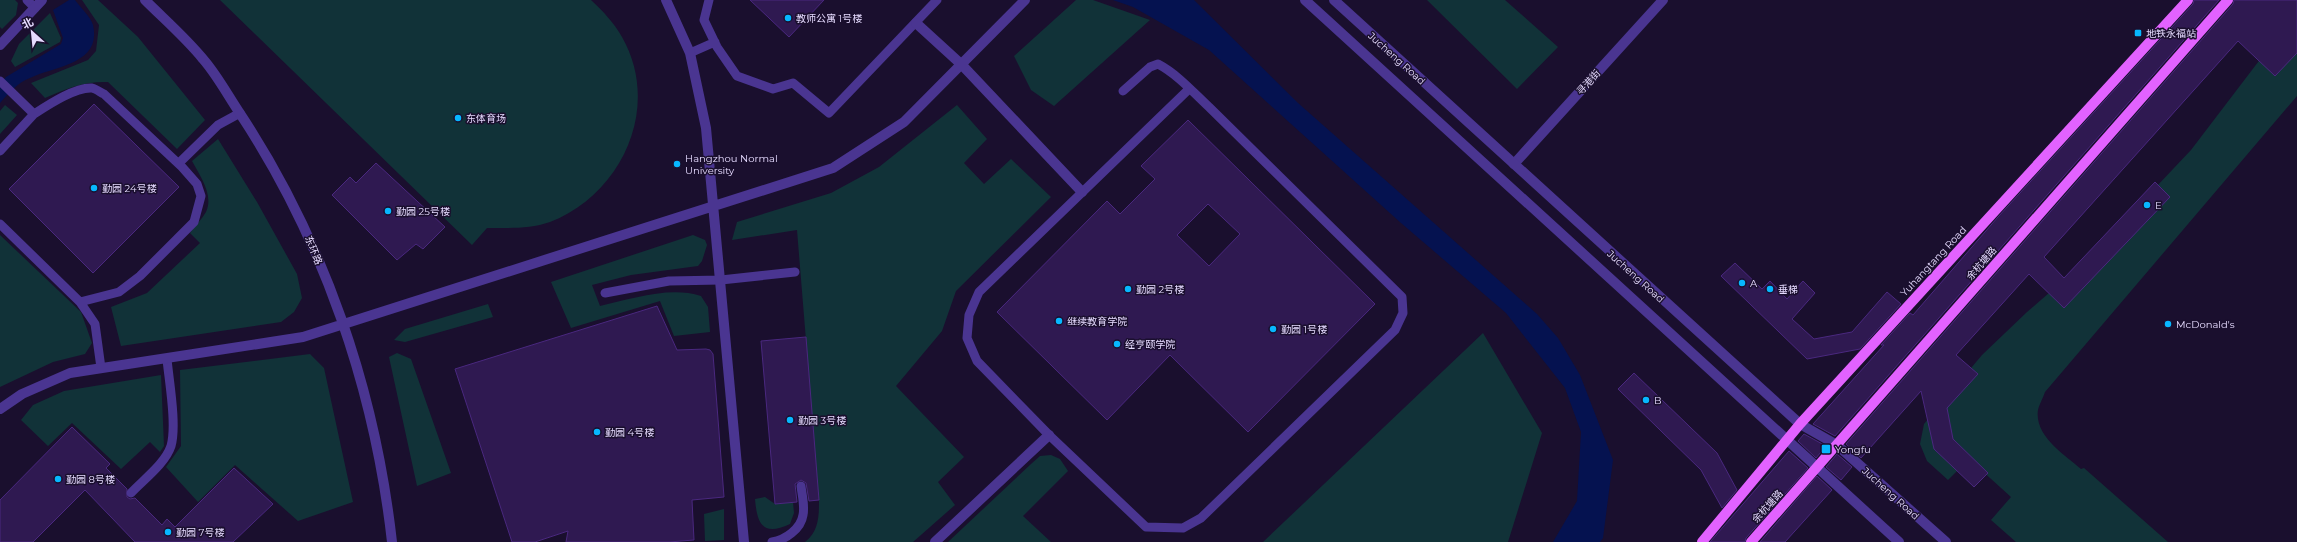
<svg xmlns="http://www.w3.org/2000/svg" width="2297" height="542" font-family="Montserrat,'Noto Sans SC',sans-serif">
  <rect width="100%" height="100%" fill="#1a0f2e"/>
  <path fill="#113238" d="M 0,0 L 15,0 L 18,3 L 16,15 L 2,29 L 0,27 Z
    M 82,0 L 98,0 L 138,37 L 205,120 L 177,149 L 108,82 C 85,81 65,89 45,98 L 31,83 L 88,60 L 96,51 L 99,25 Z
    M 220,0 L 591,0 C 603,11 614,23 622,37 C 662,107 622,194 550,222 C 530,229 508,228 487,228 L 472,245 Z
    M 1076,0 L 1093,0 L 1150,20 L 1054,106 L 1031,90 L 1014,56 Z
    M 1427,0 L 1505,0 L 1558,47 L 1517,89 Z
    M 2297,11 L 2297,96 L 2045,392 C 2043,398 2039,405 2038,410 C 2034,436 2065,455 2081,469 L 2084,468 L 2168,542 L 2016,542 L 1991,520 L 2011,497 L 1969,459 L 1948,480 L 1927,461 L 1920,444 L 1924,424 L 1982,355 L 2027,312 L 2087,260 L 2191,150 Z
    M 50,13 L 61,38 L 60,42 L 15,67 L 11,61 L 19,44 Z
    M 5,105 L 17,115 L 0,134 L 0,111 Z
    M 957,105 L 987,139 L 964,163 L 984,184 L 1011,159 L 1051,197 L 956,291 L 942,331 L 896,386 L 964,457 L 938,482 L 955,505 L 913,542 L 805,542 C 819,531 819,516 819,500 L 797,230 L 732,240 L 737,222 L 831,193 L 879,167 Z
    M 218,139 L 257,202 L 297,274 L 302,298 L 294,312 L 281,322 L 121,346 L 111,307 L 147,293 L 200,243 L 190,233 C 195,226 202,219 206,212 C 214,195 200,176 192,161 Z
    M 0,235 L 81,312 L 92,343 L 85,354 L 53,362 L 0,387 Z
    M 693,235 L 705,240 L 707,245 L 702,261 L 698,266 L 631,275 L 592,285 L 600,306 C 632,299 669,286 701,296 L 708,307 L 710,332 L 674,336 L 660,301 L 571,328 L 551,282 Z
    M 488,304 L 493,317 L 405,342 L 394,340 L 405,329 Z
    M 1483,333 L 1542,433 L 1508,542 L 1263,542 Z
    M 397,353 L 411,359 L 451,473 L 417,486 L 389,357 Z
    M 310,354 L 324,368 L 353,502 L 298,521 L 235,465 L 198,502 L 166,467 L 181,446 L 180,370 Z
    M 161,375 L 164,446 L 160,452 L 150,442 L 121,469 L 72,423 L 48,446 L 21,420 L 33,405 L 64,391 Z
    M 1051,455 L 1060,459 L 1068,471 L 1023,516 L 1051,542 L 948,542 L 1031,464 L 1040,456 Z
    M 765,497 L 775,504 L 793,502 L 794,513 L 790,524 C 763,537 757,524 755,499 Z
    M 724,509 L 724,540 L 705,541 L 704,514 Z"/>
  <path fill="#051250" d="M 69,0 L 75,0 C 80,7 91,17 93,25 C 102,64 56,66 30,78 C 17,83 9,93 0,103 L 0,83 L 6,77 L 61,44 L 63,38 L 53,10 Z
    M 1113,0 L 1194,0 L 1298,103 L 1537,314 L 1558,338 L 1580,375 L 1613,460 L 1603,538 L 1600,542 L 1553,542 L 1577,501 L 1581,432 L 1565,388 L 1506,313 L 1401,223 L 1209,50 L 1133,7 Z"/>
  <path fill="#2f1951" stroke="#4a287f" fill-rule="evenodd" d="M 750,0 L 824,0 L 789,37 Z
    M 2194,0 L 2219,0 L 1835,436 L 1813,424 L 1884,345 L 1881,345 L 1910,313 L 1913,315 L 1998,217 L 2193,4 Z
    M 2234,0 L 2297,0 L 2297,53 L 2275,76 L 2238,41 L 2044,257 L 2064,278 L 2155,182 L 2170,197 L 2064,308 L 2029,274 L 1956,355 L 1978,374 L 1947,408 L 1953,439 L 1988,473 L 1974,487 L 1934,449 L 1921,391 L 1861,458 L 1846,444 L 2233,4 Z
    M 94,104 L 179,187 L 93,273 L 9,189 Z
    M 1188,120 L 1375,304 L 1248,432 L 1170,355 L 1107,420 L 997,312 L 1107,201 L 1120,214 L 1155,179 L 1141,166 ZM 1208,204 L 1240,234 L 1209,266 L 1177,235 Z
    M 376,163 L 445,227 L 423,249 L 416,244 L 397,260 L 332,195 L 350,177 L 356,183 Z
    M 1735,263 L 1762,289 L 1770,281 L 1787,299 L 1803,281 L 1815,293 L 1792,319 L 1814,339 L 1852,332 L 1887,292 L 1901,304 L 1860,349 L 1807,359 L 1721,276 Z
    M 657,306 L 677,350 L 706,349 L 710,350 L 713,354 L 724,497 L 692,500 L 694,540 L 669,542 L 566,542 L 568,531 L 535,542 L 512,542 L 455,369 Z
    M 806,337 L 819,500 L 809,501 L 806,483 L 801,480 L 795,484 L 797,502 L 775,504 L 761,341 Z
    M 1634,373 L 1717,453 L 1737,490 L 1722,508 L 1701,470 L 1618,389 Z
    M 72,427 L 110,464 L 106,468 L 127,489 L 127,497 L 130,499 L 135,498 L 162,525 L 167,519 L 175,527 L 234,468 L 273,504 L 233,542 L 135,542 L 85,490 L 33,542 L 0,542 L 0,500 Z
    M 1804,434 L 1826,446 L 1816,458 L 1798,441 Z
    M 1789,451 L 1808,468 L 1746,538 L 1745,542 L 1710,542 Z
    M 1837,454 L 1852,467 L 1841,480 L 1826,467 Z
    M 1817,476 L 1832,490 L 1785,542 L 1760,542 Z"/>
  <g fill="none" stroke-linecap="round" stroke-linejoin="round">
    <path stroke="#4a3591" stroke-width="9" d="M 27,0 L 35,8
      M 709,0 L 704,20 L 717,47 L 737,76 L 773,89 L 793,83 L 829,113 L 937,0
      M 690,53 L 715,42
      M 0,81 L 34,114 L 0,151
      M 1123,91 L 1150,67 L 1158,64 C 1177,74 1193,92 1209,107 L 1402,297 L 1403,313 L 1395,330 L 1201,518 L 1183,528 L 1146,527 L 1049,435 L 977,361 L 967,338 L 969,315 L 979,292 L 1189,89
      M 34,114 C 48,105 75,87 92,88 C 96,89 100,92 104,94 L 182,167 L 197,184 L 201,196 L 194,222 L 140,276 L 119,292 L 80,302
      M 179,163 L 218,125 L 240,113
      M 0,224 L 80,302 L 95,324 L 101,368
      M 605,293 L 669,281 L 721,280 L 795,272
      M 131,493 C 143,480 165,464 171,446 C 177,425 169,381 167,359
      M 772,542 C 785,540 801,529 803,515 C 805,506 802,495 801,486"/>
    <path stroke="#4a3591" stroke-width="10" d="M 145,0 C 164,19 186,38 203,59 C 217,75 227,94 239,112 C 324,240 375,390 392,542
      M 666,0 L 690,53 L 706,128 L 744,542
      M 916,23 L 962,65 L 1082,192
      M 0,45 L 42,0
      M 1514,164 L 1663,0
      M 0,409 L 22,394 L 70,373 L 303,337 L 833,168 L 904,122 L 1025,0
      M 935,542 L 1049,435"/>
    <path stroke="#4a3591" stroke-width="10" d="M 1305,0 L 1899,542
      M 1334,0 L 1800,424 L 1837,445 L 1946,542"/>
    <path stroke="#e262ff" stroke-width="10" d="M 1702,542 L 1800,424 L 2188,0
      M 1751,542 L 2228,0"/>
  </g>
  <g fill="#07b7ff" stroke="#1a0f2e" stroke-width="1.5">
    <circle cx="788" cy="18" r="4"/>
    <rect x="2134" y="29" width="8" height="8" rx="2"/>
    <circle cx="458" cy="118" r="4"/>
    <circle cx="677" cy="164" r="4"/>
    <circle cx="94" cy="188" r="4"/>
    <circle cx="2147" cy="205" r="4"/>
    <circle cx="388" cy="211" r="4"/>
    <circle cx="1742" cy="283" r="4"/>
    <circle cx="1128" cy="289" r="4"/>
    <circle cx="1770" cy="289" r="4"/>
    <circle cx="1059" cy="321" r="4"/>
    <circle cx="2168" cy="324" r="4"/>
    <circle cx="1273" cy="329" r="4"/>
    <circle cx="1117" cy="344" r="4"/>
    <circle cx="1646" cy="400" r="4"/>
    <circle cx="790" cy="420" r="4"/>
    <circle cx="597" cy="432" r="4"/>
    <rect x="1821" y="444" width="10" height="10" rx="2"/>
    <circle cx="58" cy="479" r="4"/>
    <circle cx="168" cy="532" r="4"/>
  </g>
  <g text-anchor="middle" stroke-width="3" stroke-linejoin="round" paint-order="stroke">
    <g font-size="10" fill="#e6dbff" stroke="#1a0f2e" text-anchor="start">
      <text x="796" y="22">教师公寓 1号楼</text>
      <text x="2146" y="37">地铁永福站</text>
      <text x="466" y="122">东体育场</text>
      <text x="685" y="162">Hangzhou Normal<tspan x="685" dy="12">University</tspan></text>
      <text x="102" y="192">勤园 24号楼</text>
      <text x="2155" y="209">E</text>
      <text x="396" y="215">勤园 25号楼</text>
      <text x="1750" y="287">A</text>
      <text x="1136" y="293">勤园 2号楼</text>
      <text x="1778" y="293">垂梯</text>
      <text x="1067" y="325">继续教育学院</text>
      <text x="2176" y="328">McDonald's</text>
      <text x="1281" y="333">勤园 1号楼</text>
      <text x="1125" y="348">经亨颐学院</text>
      <text x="1654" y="404">B</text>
      <text x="798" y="424">勤园 3号楼</text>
      <text x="605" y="436">勤园 4号楼</text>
      <text x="1835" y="453">Yongfu</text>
      <text x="66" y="483">勤园 8号楼</text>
      <text x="176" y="536">勤园 7号楼</text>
    </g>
    <g font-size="10" fill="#e6dbff" stroke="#1a0f2e">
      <text transform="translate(1397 58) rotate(42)" y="4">Jucheng Road</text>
      <text transform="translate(1588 82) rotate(-48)" y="4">寻港街</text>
      <text transform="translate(314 250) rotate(68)" y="4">东环路</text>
      <text transform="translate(1933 261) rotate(-47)" y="4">Yuhangtang Road</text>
      <text transform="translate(1981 263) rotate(-49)" y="4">余杭塘路</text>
      <text transform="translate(1636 276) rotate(42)" y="4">Jucheng Road</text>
      <text transform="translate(1891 493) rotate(42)" y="4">Jucheng Road</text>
      <text transform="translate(1767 506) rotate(-48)" y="4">余杭塘路</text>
    </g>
  </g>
  <g transform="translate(32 32) rotate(333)" stroke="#1a0f2e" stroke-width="3" paint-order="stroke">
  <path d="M0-3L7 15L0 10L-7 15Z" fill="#e6dbff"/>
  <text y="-6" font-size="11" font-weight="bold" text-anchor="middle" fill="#e6dbff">北</text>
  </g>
</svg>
